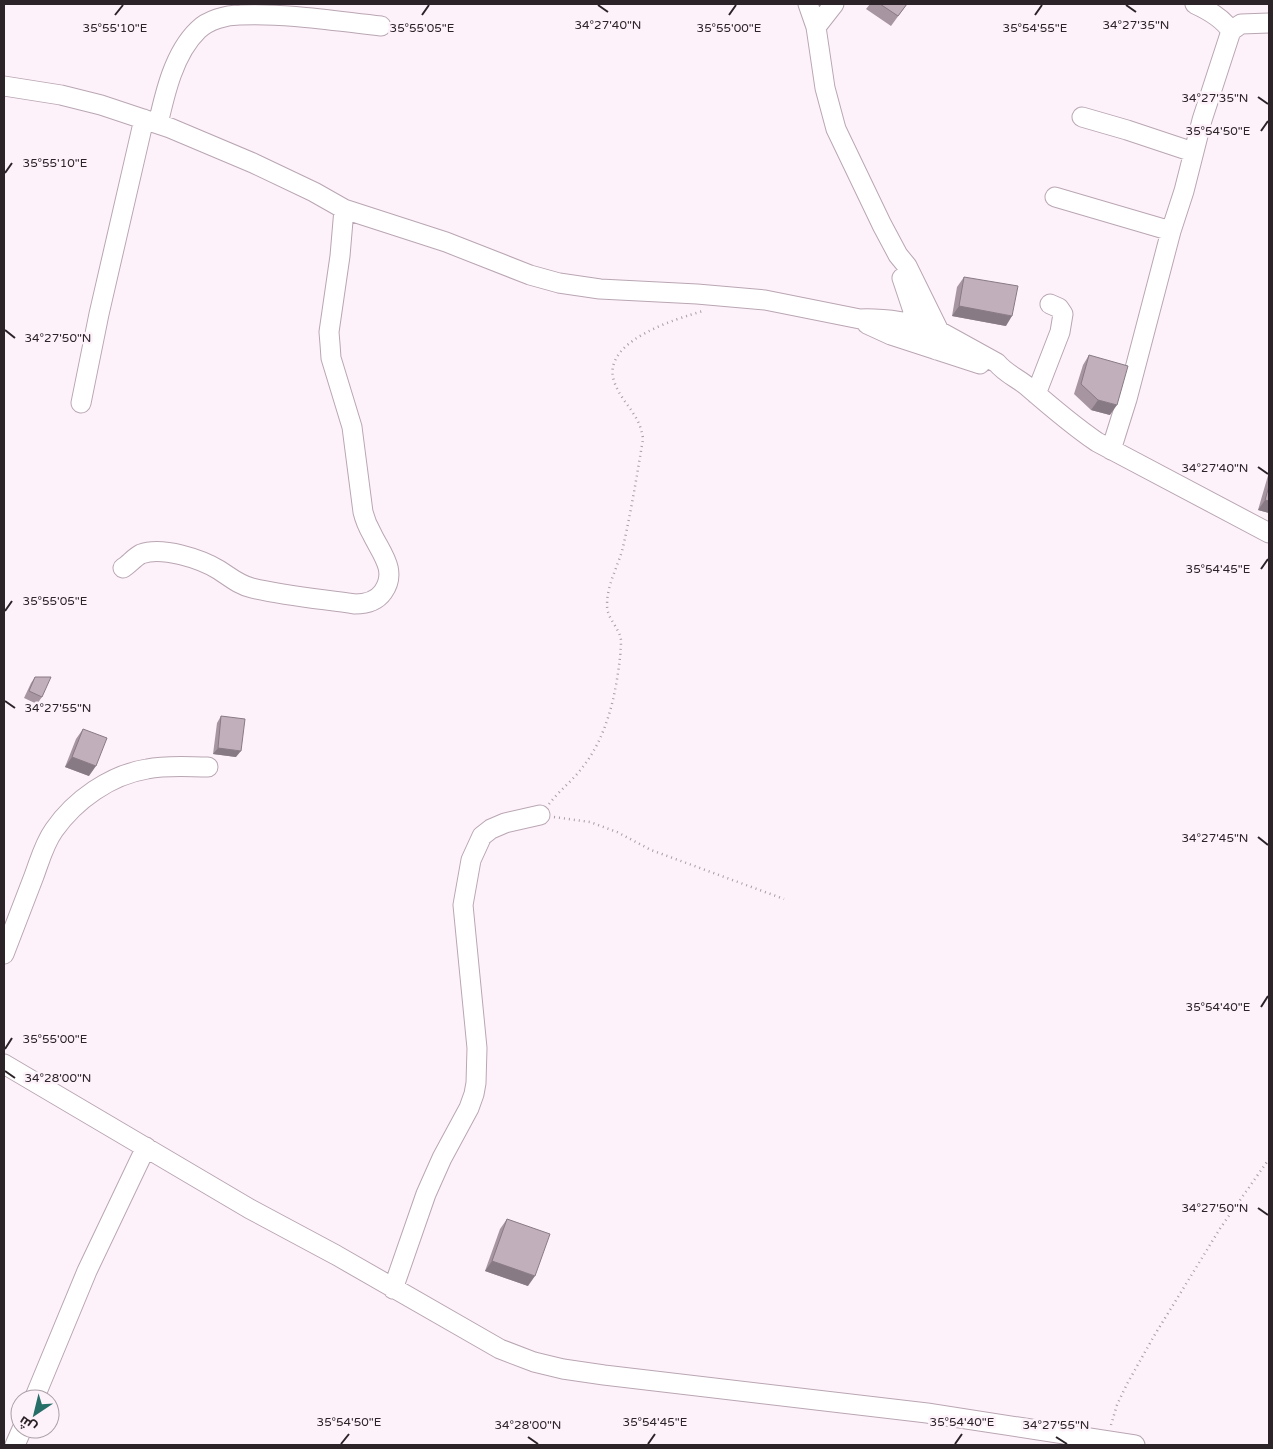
<svg xmlns="http://www.w3.org/2000/svg" width="1273" height="1449" font-family="'Varela Round',Cairo,sans-serif">
  <rect width="100%" height="100%" fill="#fef2fa"/>
  <g fill="none" stroke-linecap="round" stroke-linejoin="round">
    <defs>
      <path id="minor" d="M 808,4 L 816,27 L 825,88 L 836,129 L 882,225 L 898,255 L 907,266 L 939,331 L 936,350
        M 1195,4 C 1208,10 1223,18 1231,31
        M 816,27 L 834,4
        M 4,86 L 61,95 L 101,105 L 170,128 L 253,163 L 314,192 L 344,209 L 446,242 L 530,275 L 559,283 L 600,289 L 697,294 L 765,300 L 860,319 C 884,318 917,323 939,331 L 997,363 C 1005,373 1017,378 1027,386 C 1050,406 1072,425 1097,442 L 1269,533
        M 1082,117 L 1127,130 L 1193,152
        M 158,124 C 165,93 174,53 198,30 C 208,20 226,15 240,15 C 287,13 335,21 381,26
        M 1055,197 L 1171,231
        M 902,278 L 914,314 L 915,336
        M 867,324 L 891,335 L 980,364
        M 1036,394 L 1060,332 L 1063,314 L 1059,308 L 1050,304
        M 81,403 L 99,314 L 144,119
        M 1111,450 L 1127,399 L 1171,231 L 1184,191 L 1202,120 L 1231,31 L 1241,24 L 1269,23
        M 123,568 C 129,564 135,557 141,554 C 162,546 201,559 219,570 C 230,577 239,585 252,588 C 286,596 321,599 355,604 C 366,604 376,602 383,592 C 398,571 381,553 372,534 C 368,527 365,520 363,512 L 352,427 L 331,358 L 330,344 L 329,332 L 340,256 L 344,209
        M 4,954 C 14,928 24,902 34,876 C 40,860 44,844 54,830 C 75,800 110,775 147,769 C 167,765 188,767 208,767
        M 4,1064 L 250,1209 L 336,1255 L 500,1349 L 534,1362 L 563,1369 L 604,1375 L 927,1413 L 1135,1445
        M 393,1289 L 426,1194 L 442,1158 L 469,1108 L 474,1094 L 476,1083 L 477,1048 L 463,905 L 471,860 L 482,836 L 491,829 L 505,823 L 540,815
        M 34,1399 L 87,1271 L 146,1147
        M 15,1445 L 22,1429"/>
    </defs>
    <use href="#minor" stroke="#b9a6b3" stroke-width="21"/>
    <path stroke="#a89da4" stroke-width="2.5" stroke-dasharray="1 4" stroke-linecap="butt" d="M 549,804 C 559,791 572,781 582,768 C 605,739 614,703 619,666 C 620,658 621,649 621,640 C 619,627 607,619 607,605 C 607,584 618,567 623,547 C 631,512 637,475 643,439 C 640,413 621,403 614,381 C 601,341 676,319 703,311
      M 554,817 L 590,822 L 617,832 L 651,850 L 784,899
      M 1111,1425 L 1117,1405 L 1127,1384 L 1154,1336 L 1221,1227 L 1269,1159"/>
    <use href="#minor" stroke="#fff" stroke-width="19"/>
  </g>
  <path fill="#a796a2" d="M 870,4 L 907,4 L 891,26 L 866,9 Z
    M 964,277 L 1006,326 L 952,316 L 957,287 Z
    M 1089,355 L 1110,415 L 1091,410 L 1074,394 L 1083,365 Z
    M 1269,472 L 1269,513 L 1258,510 Z
    M 35,677 L 42,697 L 37,704 L 24,698 L 31,683 Z
    M 221,716 L 236,757 L 213,754 L 217,723 Z
    M 83,729 L 89,776 L 65,767 L 76,739 Z
    M 507,1219 L 528,1286 L 485,1271 L 500,1229 Z"/>
  <path fill="#887a84" d="M 959,306 L 1012,316 L 1006,326 L 952,316 Z
    M 1098,400 L 1117,405 L 1110,415 L 1091,410 Z
    M 1265,500 L 1269,501 L 1269,513 L 1258,510 Z
    M 218,748 L 241,751 L 236,757 L 213,754 Z
    M 72,757 L 96,766 L 89,776 L 65,767 Z
    M 492,1261 L 535,1276 L 528,1286 L 485,1271 Z"/>
  <path fill="#c2afbc" stroke="#887a84" d="M 880,4 L 907,4 L 898,16 Z
    M 964,277 L 1018,286 L 1012,316 L 959,306 Z
    M 1089,355 L 1128,366 L 1117,405 L 1098,400 L 1081,384 Z
    M 1269,486 L 1269,501 L 1265,500 Z
    M 35,677 L 51,677 L 42,697 L 29,691 Z
    M 221,716 L 245,719 L 241,751 L 218,748 Z
    M 83,729 L 107,738 L 96,766 L 72,757 Z
    M 507,1219 L 550,1234 L 535,1276 L 492,1261 Z"/>
  <path fill="none" stroke="#2b2328" stroke-width="2" d="M 598,5 L 608,12M 1126,5 L 1136,12M 115,15 L 123,5M 422,15 L 429,5M 729,15 L 736,5M 1035,15 L 1042,5M 1258,97 L 1268,104M 1261,131 L 1268,121M 5,173 L 12,163M 5,330 L 15,338M 1258,467 L 1268,474M 1261,569 L 1268,559M 5,611 L 12,601M 5,701 L 15,708M 1258,837 L 1268,845M 1261,1007 L 1268,996M 5,1049 L 12,1038M 5,1071 L 15,1078M 1258,1208 L 1268,1215M 528,1437 L 538,1444M 1056,1437 L 1067,1444M 341,1444 L 349,1434M 648,1444 L 655,1434M 955,1444 L 962,1434"/>
  <g font-size="12" text-anchor="middle" fill="#2b2328" stroke="#fef2fa" stroke-width="5" stroke-linejoin="round" paint-order="stroke">
    <text x="608" y="29">34°27'40"N</text>
    <text x="1136" y="29">34°27'35"N</text>
    <text x="115" y="32">35°55'10"E</text>
    <text x="422" y="32">35°55'05"E</text>
    <text x="729" y="32">35°55'00"E</text>
    <text x="1035" y="32">35°54'55"E</text>
    <text x="1215" y="102">34°27'35"N</text>
    <text x="1218" y="135">35°54'50"E</text>
    <text x="55" y="167">35°55'10"E</text>
    <text x="58" y="342">34°27'50"N</text>
    <text x="1215" y="472">34°27'40"N</text>
    <text x="1218" y="573">35°54'45"E</text>
    <text x="55" y="605">35°55'05"E</text>
    <text x="58" y="712">34°27'55"N</text>
    <text x="1215" y="842">34°27'45"N</text>
    <text x="1218" y="1011">35°54'40"E</text>
    <text x="55" y="1043">35°55'00"E</text>
    <text x="58" y="1082">34°28'00"N</text>
    <text x="1215" y="1212">34°27'50"N</text>
    <text x="349" y="1426">35°54'50"E</text>
    <text x="655" y="1426">35°54'45"E</text>
    <text x="962" y="1426">35°54'40"E</text>
    <text x="528" y="1429">34°28'00"N</text>
    <text x="1056" y="1429">34°27'55"N</text>
  </g>
  <rect width="1273" height="1449" fill="none" stroke="#2b2328" stroke-width="10"/>
  <g transform="translate(35 1414) rotate(215)"><circle r="24" fill="#fef2fa" stroke="#aa9fa6"/>
  <path d="M0-4L9 19L0 12L-9 19Z" fill="#266f69"/>
  <text y="-8" font-size="14" font-weight="bold" text-anchor="middle" fill="#2b2328">ش</text>
  </g>
</svg>
